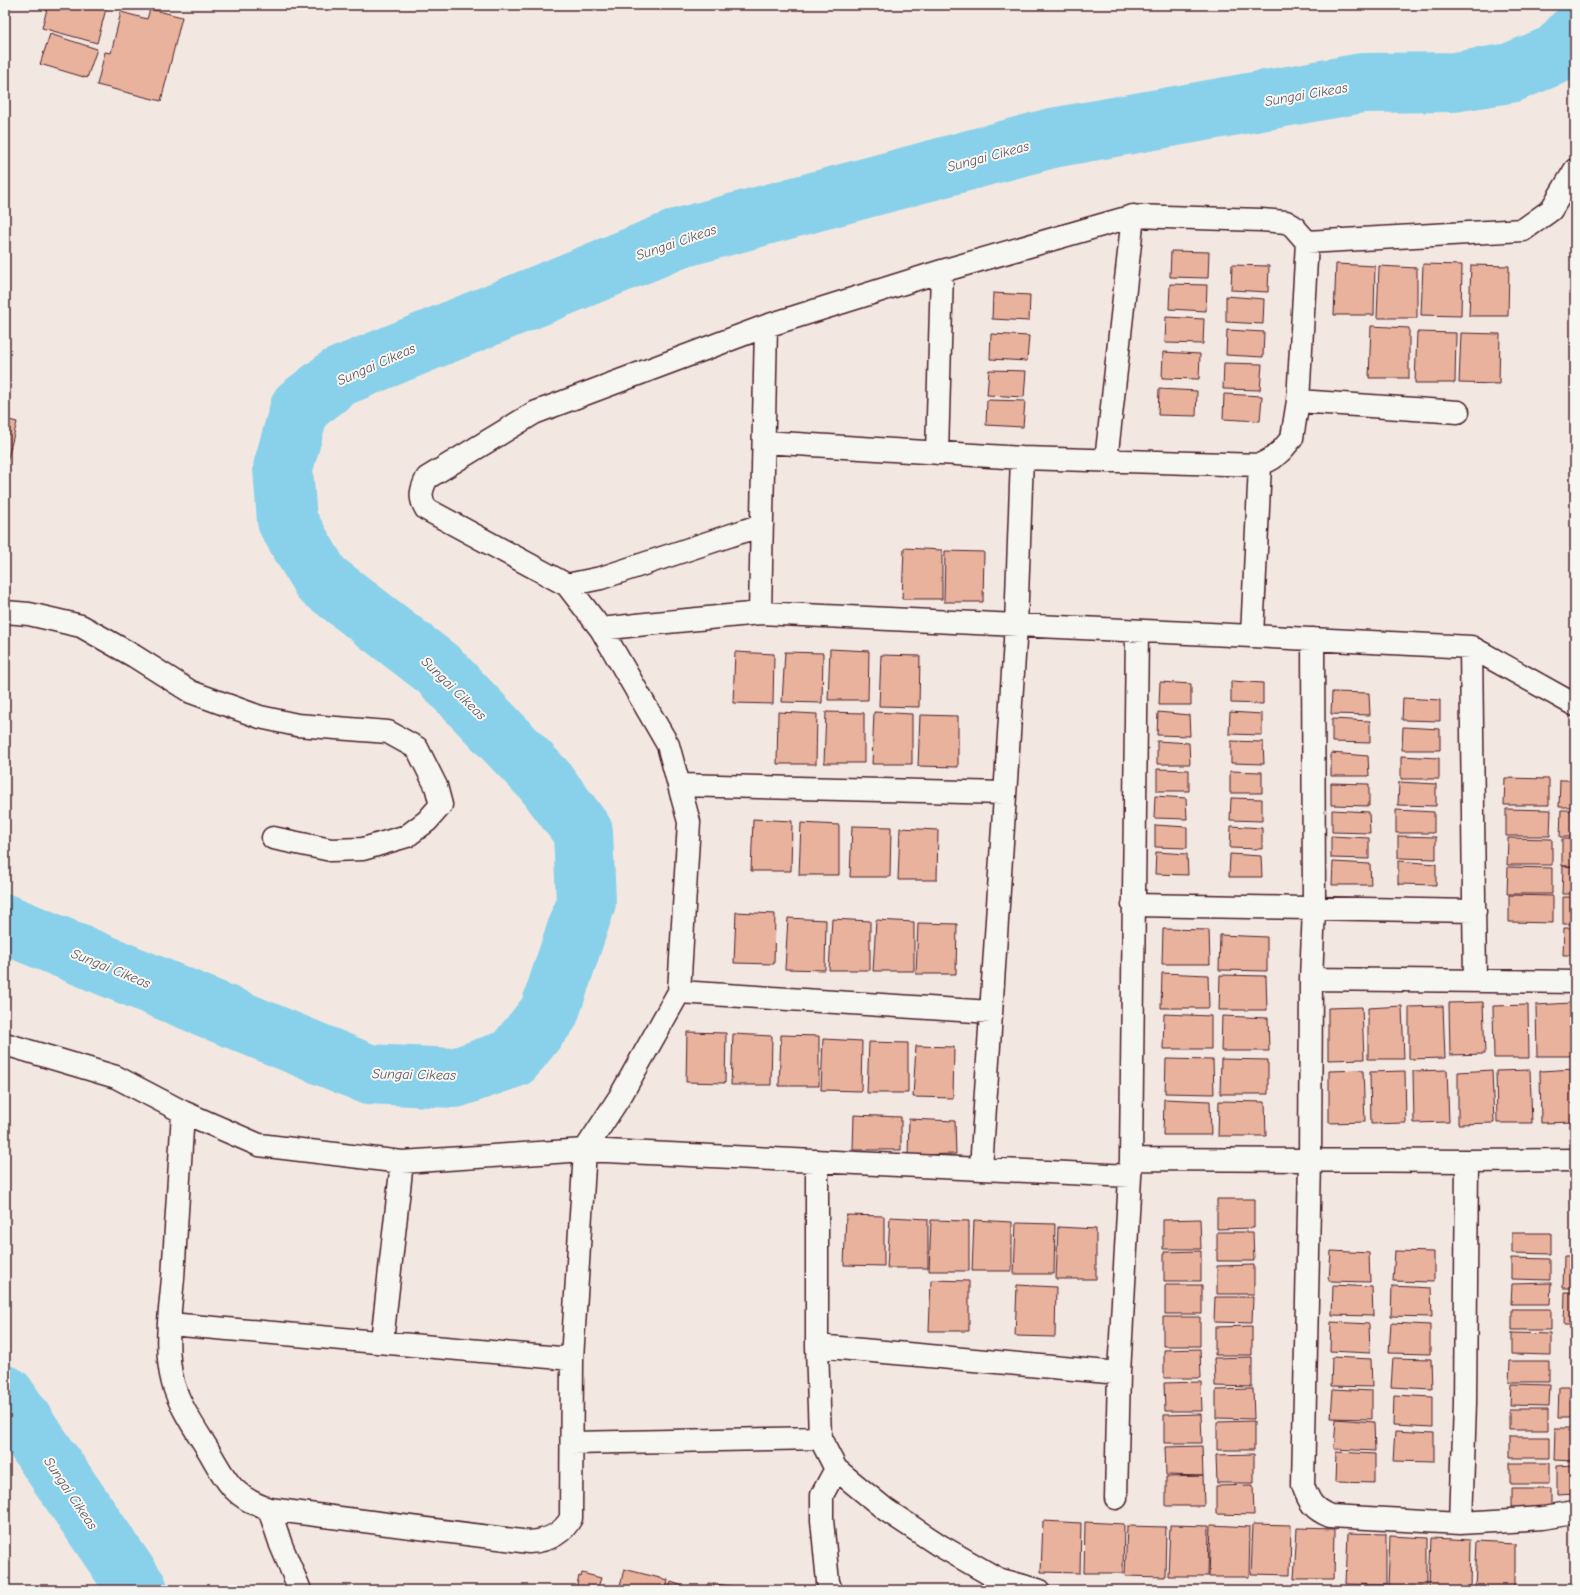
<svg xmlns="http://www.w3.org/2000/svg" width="1580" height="1595" font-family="'Comic Neue',sans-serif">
  <rect width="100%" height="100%" fill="#f3e8e1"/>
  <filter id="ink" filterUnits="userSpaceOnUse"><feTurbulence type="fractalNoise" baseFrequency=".025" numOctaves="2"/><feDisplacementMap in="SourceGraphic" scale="8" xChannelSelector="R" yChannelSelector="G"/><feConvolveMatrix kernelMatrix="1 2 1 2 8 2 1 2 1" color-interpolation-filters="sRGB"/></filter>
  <g filter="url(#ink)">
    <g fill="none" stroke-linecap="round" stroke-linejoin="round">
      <path stroke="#89d1ea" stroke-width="60" d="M 5,924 L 368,1074 L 455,1078 L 513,1058 L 549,1013 L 586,902 L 583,832 L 545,781 L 439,670 L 321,579 L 287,521 L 283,468 L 300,407 L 339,377 L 680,238 L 1052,138 L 1362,83 L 1454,82 L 1510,73 L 1557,54 L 1575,34
        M 5,1395 L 138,1590"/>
    </g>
    <path fill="#e8b29d" stroke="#4a1f2b" d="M 48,5 L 107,5 L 97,43 L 42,28 Z
      M 150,9 L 182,17 L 161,101 L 97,85 L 105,52 L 111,53 L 121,12 L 147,19 Z
      M 50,34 L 97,49 L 87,78 L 40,64 Z
      M 1171,251 L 1209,252 L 1208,278 L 1170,277 Z
      M 1336,264 L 1375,266 L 1374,315 L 1334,315 Z
      M 1423,264 L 1462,265 L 1461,316 L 1421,315 Z
      M 1232,265 L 1269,266 L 1268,292 L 1231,290 Z
      M 1471,265 L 1509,266 L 1508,316 L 1469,316 Z
      M 1379,266 L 1417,268 L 1417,318 L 1377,318 Z
      M 1170,284 L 1207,285 L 1206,311 L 1169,309 Z
      M 993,293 L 1030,295 L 1029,321 L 992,319 Z
      M 1226,296 L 1264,299 L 1263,324 L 1226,322 Z
      M 1166,317 L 1204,319 L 1203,344 L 1165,343 Z
      M 1371,326 L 1409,328 L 1409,378 L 1369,378 Z
      M 1227,330 L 1264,332 L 1263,357 L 1226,355 Z
      M 1417,332 L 1456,333 L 1455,383 L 1415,383 Z
      M 1461,333 L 1500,334 L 1499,384 L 1459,383 Z
      M 991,334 L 1029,336 L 1027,361 L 990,359 Z
      M 1163,352 L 1200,354 L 1199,379 L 1162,378 Z
      M 1224,363 L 1262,364 L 1260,390 L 1223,389 Z
      M 989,370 L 1026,371 L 1024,397 L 987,395 Z
      M 1159,389 L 1197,391 L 1196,416 L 1158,415 Z
      M 1224,394 L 1262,396 L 1260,421 L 1223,419 Z
      M 987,400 L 1025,401 L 1023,427 L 986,425 Z
      M 5,419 L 17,422 L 5,470 Z
      M 904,548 L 942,550 L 942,599 L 902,599 Z
      M 945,551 L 984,552 L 983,602 L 944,602 Z
      M 830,649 L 869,651 L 868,700 L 828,700 Z
      M 735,652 L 774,654 L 773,704 L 733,703 Z
      M 785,652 L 823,653 L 822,703 L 782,702 Z
      M 881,655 L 920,656 L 919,707 L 879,706 Z
      M 1231,681 L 1263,683 L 1263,704 L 1231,703 Z
      M 1160,682 L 1191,684 L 1191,705 L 1159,705 Z
      M 1332,692 L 1369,693 L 1370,715 L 1331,714 Z
      M 1403,698 L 1440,700 L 1440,721 L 1402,720 Z
      M 778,712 L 817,714 L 816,764 L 777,764 Z
      M 826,712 L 864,713 L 864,763 L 824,763 Z
      M 874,712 L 912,714 L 912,764 L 872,764 Z
      M 1158,712 L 1189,715 L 1190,736 L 1157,735 Z
      M 1230,712 L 1262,714 L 1262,735 L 1229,734 Z
      M 920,715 L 958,716 L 958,767 L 918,766 Z
      M 1332,719 L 1370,721 L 1370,743 L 1332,742 Z
      M 1403,727 L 1440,729 L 1440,750 L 1402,750 Z
      M 1157,741 L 1189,743 L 1190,764 L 1157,764 Z
      M 1231,741 L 1263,742 L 1264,764 L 1231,763 Z
      M 1331,753 L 1368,756 L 1369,776 L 1331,776 Z
      M 1401,756 L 1439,758 L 1439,779 L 1401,779 Z
      M 1157,769 L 1189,770 L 1189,791 L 1157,791 Z
      M 1230,771 L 1262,772 L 1262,793 L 1230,793 Z
      M 1505,778 L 1549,779 L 1549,805 L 1504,805 Z
      M 1560,780 L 1575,780 L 1575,807 L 1559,807 Z
      M 1399,782 L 1436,784 L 1436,806 L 1398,805 Z
      M 1331,783 L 1369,784 L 1369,806 L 1331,805 Z
      M 1155,796 L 1186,798 L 1187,819 L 1154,818 Z
      M 1231,798 L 1262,799 L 1262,821 L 1230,820 Z
      M 1506,809 L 1551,810 L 1550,836 L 1506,836 Z
      M 1332,810 L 1369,812 L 1370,833 L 1332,832 Z
      M 1396,810 L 1434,812 L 1434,833 L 1396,833 Z
      M 1561,810 L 1575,810 L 1575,837 L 1560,837 Z
      M 753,819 L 792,821 L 791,871 L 751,871 Z
      M 801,823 L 839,825 L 839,875 L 799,875 Z
      M 1155,825 L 1187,827 L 1187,848 L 1155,847 Z
      M 852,826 L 891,827 L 890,877 L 850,877 Z
      M 1231,826 L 1262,828 L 1262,849 L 1230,848 Z
      M 900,828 L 938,830 L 937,880 L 898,880 Z
      M 1331,836 L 1369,838 L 1369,859 L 1331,858 Z
      M 1398,836 L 1436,837 L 1436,859 L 1398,858 Z
      M 1508,838 L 1552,839 L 1552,865 L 1507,865 Z
      M 1562,839 L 1575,839 L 1575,866 L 1562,866 Z
      M 1156,852 L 1187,854 L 1188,875 L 1155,874 Z
      M 1230,854 L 1261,856 L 1262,877 L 1229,877 Z
      M 1398,861 L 1436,864 L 1436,885 L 1398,884 Z
      M 1333,862 L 1370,864 L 1371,885 L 1332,885 Z
      M 1563,866 L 1575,867 L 1575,894 L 1562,894 Z
      M 1508,867 L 1552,868 L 1552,894 L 1507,894 Z
      M 1509,895 L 1553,896 L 1553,923 L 1509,922 Z
      M 1563,897 L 1575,897 L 1575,924 L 1563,924 Z
      M 736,912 L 775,914 L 774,964 L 734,963 Z
      M 788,918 L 826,920 L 825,970 L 785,969 Z
      M 832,919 L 870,921 L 870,970 L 829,970 Z
      M 876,920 L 914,922 L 914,971 L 873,971 Z
      M 918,923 L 957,924 L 956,974 L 916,974 Z
      M 1564,928 L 1575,928 L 1575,955 L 1563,955 Z
      M 1163,929 L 1209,930 L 1210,964 L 1162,964 Z
      M 1220,935 L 1267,937 L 1267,971 L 1219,970 Z
      M 1162,973 L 1208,975 L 1209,1008 L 1161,1008 Z
      M 1220,975 L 1266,976 L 1267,1010 L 1219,1010 Z
      M 1483,1002 L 1485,1054 L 1450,1055 L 1449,1003 Z
      M 1571,1003 L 1572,1056 L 1537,1056 L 1536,1005 Z
      M 1528,1005 L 1529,1058 L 1494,1058 L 1493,1006 Z
      M 1402,1006 L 1404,1059 L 1368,1059 L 1368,1008 Z
      M 1443,1006 L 1445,1058 L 1409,1059 L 1409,1007 Z
      M 1362,1007 L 1364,1059 L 1328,1060 L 1328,1008 Z
      M 1164,1014 L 1211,1016 L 1211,1049 L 1163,1049 Z
      M 1222,1016 L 1268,1018 L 1269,1051 L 1221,1051 Z
      M 687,1032 L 726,1033 L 725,1083 L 686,1082 Z
      M 733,1034 L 772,1036 L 771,1085 L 731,1085 Z
      M 781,1035 L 819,1036 L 819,1086 L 779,1086 Z
      M 823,1039 L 862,1041 L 861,1091 L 821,1090 Z
      M 869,1042 L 908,1043 L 908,1093 L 867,1093 Z
      M 916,1046 L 954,1047 L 953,1098 L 913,1097 Z
      M 1166,1059 L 1213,1060 L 1214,1094 L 1165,1093 Z
      M 1221,1059 L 1268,1060 L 1268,1094 L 1220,1094 Z
      M 1575,1069 L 1575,1122 L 1541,1123 L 1540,1071 Z
      M 1363,1070 L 1365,1122 L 1329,1123 L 1329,1071 Z
      M 1447,1070 L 1449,1122 L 1414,1123 L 1413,1071 Z
      M 1492,1070 L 1494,1123 L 1458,1124 L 1458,1072 Z
      M 1530,1070 L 1532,1123 L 1497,1123 L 1496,1071 Z
      M 1405,1071 L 1406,1123 L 1371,1124 L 1370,1072 Z
      M 1164,1099 L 1210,1101 L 1211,1135 L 1163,1135 Z
      M 1219,1101 L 1265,1102 L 1266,1136 L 1218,1136 Z
      M 854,1115 L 901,1117 L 901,1150 L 853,1150 Z
      M 909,1119 L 955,1121 L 956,1154 L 908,1155 Z
      M 1217,1199 L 1254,1199 L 1254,1228 L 1217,1229 Z
      M 846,1215 L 884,1216 L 884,1266 L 844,1265 Z
      M 890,1217 L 928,1219 L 928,1268 L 887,1268 Z
      M 1200,1219 L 1201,1249 L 1163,1249 L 1163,1220 Z
      M 931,1220 L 969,1221 L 969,1271 L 929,1271 Z
      M 974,1220 L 1012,1222 L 1012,1271 L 972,1271 Z
      M 1016,1223 L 1055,1224 L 1054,1274 L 1014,1274 Z
      M 1058,1227 L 1096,1229 L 1096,1279 L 1056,1279 Z
      M 1217,1232 L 1253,1232 L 1254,1261 L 1217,1261 Z
      M 1512,1233 L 1551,1233 L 1551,1254 L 1512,1253 Z
      M 1201,1251 L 1201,1281 L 1164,1281 L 1164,1252 Z
      M 1331,1251 L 1369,1253 L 1370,1282 L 1329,1281 Z
      M 1395,1251 L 1434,1252 L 1434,1282 L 1393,1281 Z
      M 1564,1256 L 1575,1256 L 1575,1288 L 1563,1288 Z
      M 1511,1258 L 1550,1259 L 1550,1280 L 1511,1279 Z
      M 1254,1265 L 1254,1294 L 1217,1294 L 1217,1266 Z
      M 931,1280 L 969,1281 L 969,1331 L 929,1331 Z
      M 1551,1283 L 1550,1304 L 1511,1304 L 1512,1284 Z
      M 1017,1285 L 1056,1287 L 1055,1337 L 1015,1336 Z
      M 1165,1285 L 1202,1285 L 1202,1314 L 1165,1314 Z
      M 1333,1285 L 1372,1287 L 1373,1316 L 1332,1315 Z
      M 1392,1286 L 1431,1288 L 1432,1317 L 1391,1316 Z
      M 1565,1292 L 1575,1292 L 1575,1325 L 1564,1325 Z
      M 1215,1297 L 1253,1297 L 1252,1323 L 1214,1322 Z
      M 1512,1309 L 1551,1309 L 1551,1330 L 1512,1330 Z
      M 1163,1317 L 1200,1317 L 1200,1346 L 1163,1346 Z
      M 1331,1322 L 1369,1324 L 1370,1353 L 1330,1351 Z
      M 1391,1323 L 1430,1325 L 1430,1354 L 1389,1353 Z
      M 1252,1326 L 1252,1355 L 1215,1355 L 1215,1327 Z
      M 1512,1333 L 1551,1334 L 1551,1355 L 1512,1354 Z
      M 1200,1349 L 1201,1378 L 1164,1378 L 1164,1350 Z
      M 1252,1357 L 1252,1387 L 1215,1386 L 1214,1358 Z
      M 1332,1357 L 1371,1359 L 1372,1387 L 1331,1386 Z
      M 1393,1358 L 1431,1359 L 1432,1389 L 1391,1387 Z
      M 1510,1361 L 1549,1361 L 1549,1382 L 1509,1382 Z
      M 1201,1382 L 1202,1411 L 1165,1411 L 1164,1383 Z
      M 1511,1384 L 1550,1385 L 1549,1406 L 1510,1405 Z
      M 1559,1386 L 1575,1386 L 1575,1418 L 1558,1418 Z
      M 1253,1389 L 1254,1419 L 1216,1418 L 1216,1390 Z
      M 1333,1389 L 1372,1391 L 1372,1419 L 1331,1418 Z
      M 1394,1395 L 1433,1397 L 1433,1427 L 1393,1425 Z
      M 1509,1409 L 1548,1409 L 1548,1430 L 1509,1430 Z
      M 1201,1414 L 1202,1443 L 1164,1443 L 1164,1415 Z
      M 1336,1419 L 1374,1422 L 1375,1451 L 1334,1449 Z
      M 1254,1421 L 1254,1450 L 1217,1450 L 1217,1422 Z
      M 1555,1428 L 1575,1428 L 1575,1461 L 1554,1460 Z
      M 1395,1431 L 1434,1433 L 1434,1462 L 1393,1461 Z
      M 1510,1437 L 1549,1437 L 1549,1458 L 1510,1458 Z
      M 1202,1446 L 1203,1476 L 1166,1475 L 1165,1447 Z
      M 1336,1452 L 1375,1454 L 1375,1483 L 1335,1482 Z
      M 1254,1454 L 1254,1483 L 1217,1483 L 1216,1455 Z
      M 1510,1463 L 1549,1463 L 1549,1484 L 1510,1484 Z
      M 1575,1465 L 1575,1495 L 1557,1496 L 1557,1466 Z
      M 1203,1476 L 1204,1506 L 1166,1506 L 1166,1477 Z
      M 1253,1485 L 1254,1515 L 1216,1514 L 1216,1486 Z
      M 1511,1489 L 1550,1489 L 1550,1511 L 1511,1510 Z
      M 1043,1521 L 1081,1523 L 1080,1573 L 1041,1572 Z
      M 1085,1522 L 1124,1524 L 1123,1573 L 1084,1573 Z
      M 1253,1524 L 1291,1525 L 1290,1575 L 1251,1574 Z
      M 1170,1525 L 1209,1526 L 1208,1576 L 1168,1576 Z
      M 1211,1525 L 1250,1527 L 1249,1577 L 1209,1577 Z
      M 1127,1526 L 1166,1527 L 1165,1577 L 1125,1576 Z
      M 1297,1528 L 1335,1529 L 1334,1579 L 1294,1579 Z
      M 1348,1533 L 1386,1534 L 1386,1585 L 1346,1584 Z
      M 1390,1536 L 1428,1538 L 1428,1587 L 1388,1587 Z
      M 1432,1538 L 1471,1540 L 1470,1590 L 1430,1589 Z
      M 1477,1541 L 1515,1543 L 1515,1590 L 1475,1590 Z
      M 624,1569 L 668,1580 L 666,1590 L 619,1590 Z
      M 582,1573 L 601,1578 L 597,1590 L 573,1590 L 574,1587 L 576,1588 L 579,1576 L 581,1577 Z
      M 671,1582 L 695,1590 L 668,1590 Z
      M 708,1583 L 731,1586 L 731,1590 L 707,1590 Z"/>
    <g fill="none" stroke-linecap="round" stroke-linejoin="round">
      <defs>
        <path id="minor" d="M 1307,242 L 1523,230 L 1551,210 L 1575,170
          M 1298,401 L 1458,412
          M 937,453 L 942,271
          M 1106,461 L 1133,216
          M 762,525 L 601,578 L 567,585 L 426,509 C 419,497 421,490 427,478 L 534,413 L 766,326 L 942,271 L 1133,216 L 1261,220 L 1286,222 L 1293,226 L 1307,242 L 1298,401 L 1292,438 L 1282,450 L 1273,458 L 1260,465 L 1022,458 L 764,442
          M 567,585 L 601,629 L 646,624 L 760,613 L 1252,636 L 1260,465
          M 5,612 L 29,614 L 81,626 L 134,656 L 191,692 L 260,717 L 297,725 L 388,732 L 417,748 L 436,786 L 441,805 L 427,821 L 407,836 L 363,849 L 331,850 L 273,838
          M 760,613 L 766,326
          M 1252,636 L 1471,647 L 1575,705
          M 1313,639 L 1314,909 L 1311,979 L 1310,1161 L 1303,1485 C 1309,1502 1313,1509 1330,1516 L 1461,1523 L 1542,1518 L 1575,1513
          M 1471,647 L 1475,981
          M 679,785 L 1005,793
          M 1133,905 L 1475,911
          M 1311,979 L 1575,982
          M 679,992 L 991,1012
          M 5,1044 L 116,1077 L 183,1112 L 259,1145 L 402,1162 L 585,1150 L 1130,1176
          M 183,1112 C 180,1167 176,1222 173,1278 C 170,1312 164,1350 173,1383 C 180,1408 197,1431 210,1453 C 226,1482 236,1499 269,1509 L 529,1542 C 547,1541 562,1535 571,1518 L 572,1359 L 585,1150 L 621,1095 L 679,992 L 689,822 L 668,745 L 601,629
          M 1131,1159 L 1467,1161 L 1575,1160
          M 817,1161 L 817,1346 L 820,1438 L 836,1469 L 886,1510 L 939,1545 L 998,1579 L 1038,1590
          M 981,1169 L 1016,625 L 1022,458
          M 170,1324 L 572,1359
          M 382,1341 L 402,1162
          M 817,1346 L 1119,1373
          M 572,1443 L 820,1438
          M 1116,1498 L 1119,1373 L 1131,1159 L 1137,631
          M 269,1509 L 281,1545 L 300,1590
          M 1461,1523 L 1465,1403 L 1467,1161
          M 831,1590 L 828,1582 L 822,1520 L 822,1495 L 836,1469"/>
      </defs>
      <use href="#minor" stroke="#4a1f2b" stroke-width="25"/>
      <use href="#minor" stroke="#f6f6f2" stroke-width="22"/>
    </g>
  </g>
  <g text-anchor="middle" stroke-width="4" stroke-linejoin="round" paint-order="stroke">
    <g font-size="14" font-style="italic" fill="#5d5464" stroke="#f6f6f2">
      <text transform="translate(1306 94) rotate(-10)" y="5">Sungai Cikeas</text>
      <text transform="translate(988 156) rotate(-15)" y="5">Sungai Cikeas</text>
      <text transform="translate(676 242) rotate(-19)" y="5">Sungai Cikeas</text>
      <text transform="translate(376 364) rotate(-24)" y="5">Sungai Cikeas</text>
      <text transform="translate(454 688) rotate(44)" y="5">Sungai Cikeas</text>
      <text transform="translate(111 968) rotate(22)" y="5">Sungai Cikeas</text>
      <text transform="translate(414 1074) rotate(1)" y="5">Sungai Cikeas</text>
      <text transform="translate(71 1493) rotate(56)" y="5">Sungai Cikeas</text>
    </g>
  </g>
  <rect width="1580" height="1595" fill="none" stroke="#f6f6f2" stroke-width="20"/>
  <rect x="10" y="10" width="1560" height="1575" fill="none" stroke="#4a1f2b" stroke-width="1.5" filter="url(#ink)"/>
</svg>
